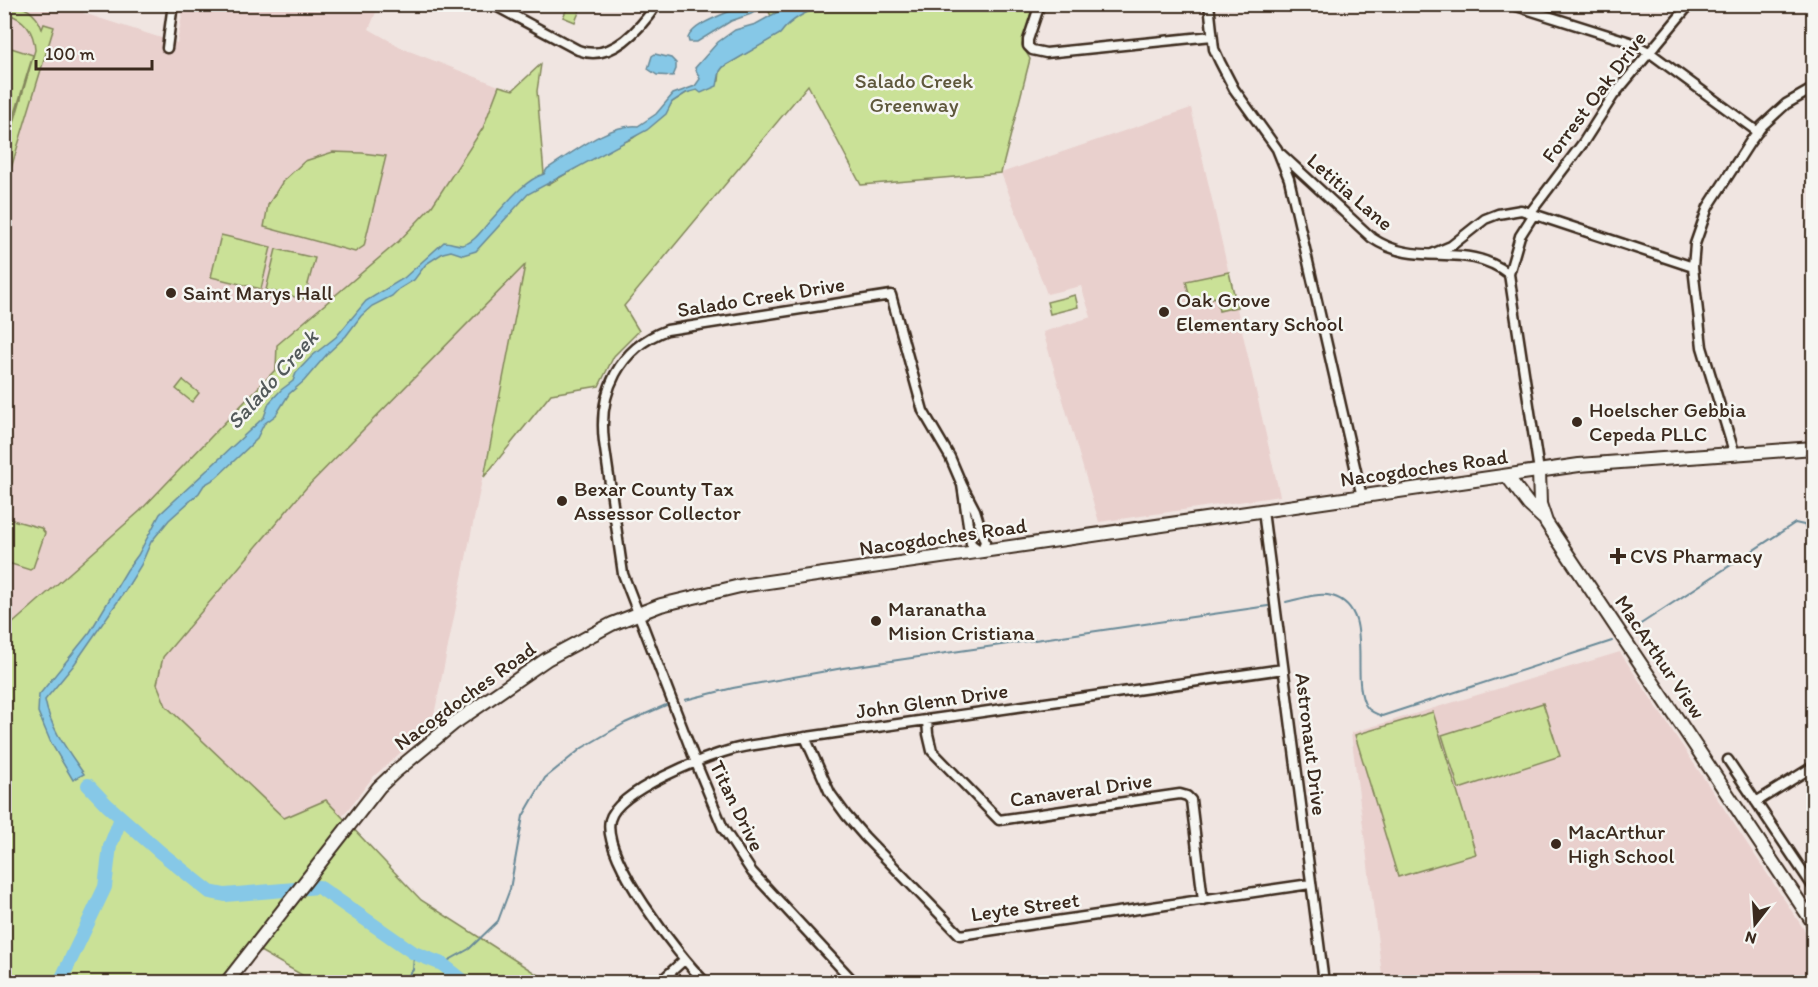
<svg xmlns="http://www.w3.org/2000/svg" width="1818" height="987" font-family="Itim,sans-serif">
  <rect width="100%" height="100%" fill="#f0e5e1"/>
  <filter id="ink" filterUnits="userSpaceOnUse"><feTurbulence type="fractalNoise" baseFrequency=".0167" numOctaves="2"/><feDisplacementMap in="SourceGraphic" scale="12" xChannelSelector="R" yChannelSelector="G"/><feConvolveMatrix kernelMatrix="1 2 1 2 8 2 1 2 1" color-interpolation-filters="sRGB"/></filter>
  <g filter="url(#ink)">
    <path fill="#e9d0cd" d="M 5,5 L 86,5 L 83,13 L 177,43 L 184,5 L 379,5 L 369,29 L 404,49 L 499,86 L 483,128 L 432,206 L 399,241 L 277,345 L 276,369 L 140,511 L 5,631 Z
      M 1191,108 L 1280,496 L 1099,522 L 1043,332 L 1091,317 L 1081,286 L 1047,294 L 1001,173 Z
      M 526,264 L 432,725 L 373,777 L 342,817 L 326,800 L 284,818 L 166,706 L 157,684 L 163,657 L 306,488 Z
      M 1620,652 L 1813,943 L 1813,982 L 1383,982 L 1351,733 Z"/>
    <path fill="#cae197" stroke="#82865a" stroke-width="1.5" d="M 5,4 C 23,4 36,12 42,29 L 44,24 L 54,27 L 5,188 L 5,154 L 35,50 C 34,30 23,18 5,13 Z
      M 569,5 L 582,5 L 575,22 L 563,17 Z
      M 766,5 L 1033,5 L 1022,45 L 1030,59 L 1001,173 L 861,185 L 808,85 L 624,306 L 639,331 L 614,356 L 599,386 L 551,394 L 484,477 L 525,265 L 306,488 L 163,657 L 157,684 L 166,706 L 284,818 L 326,800 L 421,900 L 549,982 L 314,982 L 248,944 L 218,982 L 5,982 L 4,631 L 140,511 L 276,369 L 277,345 L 399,241 L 432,206 L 483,128 L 499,86 L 513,90 L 541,64 L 537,91 L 544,174 L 547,185 L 601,153 L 633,138 L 665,114 L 672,102 L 686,93 L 719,81 L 720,71 L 723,67 L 779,34 Z
      M 5,46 L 33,55 L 5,146 L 4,46 Z
      M 333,152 L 362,153 L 386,156 L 364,246 L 355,252 L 264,227 L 268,205 L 283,181 L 305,161 Z
      M 221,235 L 271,247 L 261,289 L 211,277 Z
      M 276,249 L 315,258 L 304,299 L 266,290 Z
      M 1229,272 L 1237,307 L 1219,311 L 1216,297 L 1191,303 L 1186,281 Z
      M 1075,295 L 1078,307 L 1050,314 L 1047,302 Z
      M 183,380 L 199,393 L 192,402 L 176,389 Z
      M 9,519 L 41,528 L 45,533 L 33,568 L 30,570 L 5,562 L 5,522 Z
      M 1543,703 L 1560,756 L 1459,789 L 1442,735 Z
      M 1433,712 L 1476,854 L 1398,877 L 1355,735 Z"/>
    <path fill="#86c8e7" stroke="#688997" stroke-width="1.5" d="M 742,5 L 767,5 L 751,14 L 731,21 L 697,42 L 689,42 L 688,38 C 694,22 728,14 742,5 Z
      M 790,5 L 825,5 C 809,11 791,18 780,34 L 723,67 L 720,71 L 717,86 L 701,93 L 697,90 L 686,93 L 672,102 L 666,114 L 647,130 L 528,194 L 476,251 L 463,255 L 451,251 L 443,253 L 426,264 L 414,280 L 399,289 L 392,296 L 372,306 L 361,316 L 346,336 L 328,353 L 304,381 L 289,394 L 276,415 L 264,424 L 256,440 L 216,478 L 204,485 L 199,493 L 169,520 L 151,542 L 141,565 L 125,591 L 73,666 L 45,700 C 50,728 68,751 84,774 L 73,780 L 51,743 L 38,712 L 39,695 L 90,632 L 127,570 L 138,555 L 160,514 L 264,417 L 269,403 L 281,390 L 293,381 L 296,373 L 312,356 L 336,337 L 366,301 L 404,278 L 444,242 C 450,242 456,245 462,245 C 475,243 483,228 491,220 C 505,205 524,180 544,174 L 547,169 C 571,154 610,123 638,126 L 656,114 L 673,94 L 695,86 L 700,79 L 695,68 L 718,42 L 735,30 L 756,24 Z
      M 655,54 L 671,58 L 676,63 L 676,69 L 673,76 L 657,75 L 648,69 L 652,56 Z"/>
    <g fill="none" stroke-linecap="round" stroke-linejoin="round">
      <path stroke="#688997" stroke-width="2" d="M 1286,602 C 1300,599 1318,592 1332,596 C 1375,608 1351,671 1364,702 C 1367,710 1374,713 1382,716 L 1612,641
        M 1633,629 L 1795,523 L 1804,525 L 1814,538
        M 685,700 L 733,688 L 843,668 L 1268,606
        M 442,964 L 469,949 L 498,921 L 510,889 L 523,816 L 545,778 L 582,748 L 625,723 L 666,705
        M 403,982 L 413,970 L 414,953"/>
      <path stroke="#86c8e7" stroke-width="14" d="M 88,785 L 107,805 L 160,852 L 210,892 L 225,895 L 319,887 L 414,953 L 442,964 L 465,982
        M 60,982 L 105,887 L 110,846 L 121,818"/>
      <defs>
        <path id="street" d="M 492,4 L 578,50 C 611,63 640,29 657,4
          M 1040,4 L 1028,40 L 1028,46 L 1032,50 L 1046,53 L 1212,36
          M 1209,4 L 1214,49 L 1220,62 L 1234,89 L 1277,149 L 1289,179 L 1362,497
          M 1510,4 L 1630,42 L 1649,52 L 1758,132
          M 167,48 L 173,4
          M 1281,154 L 1372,238 C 1419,270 1463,239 1509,274
          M 1530,213 L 1583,143 L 1613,96 L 1690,4
          M 1534,214 L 1520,236 L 1509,274 L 1539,471
          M 1432,254 L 1451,246 L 1485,219 L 1498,214 L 1521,210 L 1693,267
          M 1735,455 L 1702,347 L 1693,267 L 1695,244 L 1708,207 L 1750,142 L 1762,126 L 1786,104 L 1814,88
          M 1263,511 L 1324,982
          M 927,720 L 928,734 L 932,751 L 999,820 L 1180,794 L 1187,796 L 1191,800 L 1203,900
          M 805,737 L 830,793 L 846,815 L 865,837 L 960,935 L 1310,884
          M 1728,760 L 1814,888
          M 1756,802 L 1814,766
          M 661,981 L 684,960
          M 705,982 C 679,956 601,857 610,820 C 618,790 705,757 734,749 C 749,745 764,744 779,741 L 1283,669
          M 854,982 L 752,872 L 723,828 L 696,763 L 623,574 L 604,442 C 598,392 619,348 667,330 L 891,295 L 923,411 L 950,457 L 962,485 L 975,510 L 985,542 L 981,551 L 971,544 L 962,485"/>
        <path id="secondary" d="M 1539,471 L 1540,504 L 1546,522 L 1814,924
          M 1507,476 L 1529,505 L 1543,518
          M 227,982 L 379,787 L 396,771 L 453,724 L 547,659 L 612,624 L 661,605 L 740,586 L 1579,465 L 1814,448"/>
      </defs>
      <use href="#street" stroke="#3b2a1e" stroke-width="13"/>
      <use href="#secondary" stroke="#3b2a1e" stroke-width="16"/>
      <use href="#street" stroke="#f6f6f2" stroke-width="8"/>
      <use href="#secondary" stroke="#f6f6f2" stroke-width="12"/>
    </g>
  </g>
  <g fill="#3b2a1e" stroke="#f6f6f2" stroke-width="2">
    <circle cx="171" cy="293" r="6"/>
    <circle cx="1164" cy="312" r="6"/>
    <circle cx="1577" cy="422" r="6"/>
    <circle cx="562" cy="501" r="6"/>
    <path d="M1615 547h6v6h6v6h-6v6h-6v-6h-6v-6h6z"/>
    <circle cx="876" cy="621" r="6"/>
    <circle cx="1556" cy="844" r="6"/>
  </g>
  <g text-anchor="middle" stroke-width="5" stroke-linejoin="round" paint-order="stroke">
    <g font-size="21" fill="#5f583c" stroke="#f6f6f2">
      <text x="914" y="88">Salado Creek<tspan x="914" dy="24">Greenway</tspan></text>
    </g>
    <g font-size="21" fill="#3b2a1e" stroke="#f6f6f2">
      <text transform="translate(1594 97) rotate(-53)" y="7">Forrest Oak Drive</text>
      <text transform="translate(1350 192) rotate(41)" y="7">Letitia Lane</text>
      <text transform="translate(761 297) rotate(-9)" y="7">Salado Creek Drive</text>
      <text transform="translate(1424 468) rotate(-8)" y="7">Nacogdoches Road</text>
      <text transform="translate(943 537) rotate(-8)" y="7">Nacogdoches Road</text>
      <text transform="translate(1660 657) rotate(56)" y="7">MacArthur View</text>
      <text transform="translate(465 696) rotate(-36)" y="7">Nacogdoches Road</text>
      <text transform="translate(932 701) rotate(-8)" y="7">John Glenn Drive</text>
      <text transform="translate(1311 744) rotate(83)" y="7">Astronaut Drive</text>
      <text transform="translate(1081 790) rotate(-8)" y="7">Canaveral Drive</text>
      <text transform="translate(737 806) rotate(64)" y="7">Titan Drive</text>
      <text transform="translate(1025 907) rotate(-8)" y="7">Leyte Street</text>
    </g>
    <g font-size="21" fill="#3b2a1e" stroke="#f6f6f2" text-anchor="start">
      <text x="183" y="300">Saint Marys Hall</text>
      <text x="1176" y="307">Oak Grove<tspan x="1176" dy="24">Elementary School</tspan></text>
      <text x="1589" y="417">Hoelscher Gebbia<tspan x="1589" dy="24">Cepeda PLLC</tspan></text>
      <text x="574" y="496">Bexar County Tax<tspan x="574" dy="24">Assessor Collector</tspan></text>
      <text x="1630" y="563">CVS Pharmacy</text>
      <text x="888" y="616">Maranatha<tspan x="888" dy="24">Mision Cristiana</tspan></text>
      <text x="1568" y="839">MacArthur<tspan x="1568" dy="24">High School</tspan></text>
    </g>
    <g font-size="22" font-style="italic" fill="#52595a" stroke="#f6f6f2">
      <text transform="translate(272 379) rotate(-48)" y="8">Salado Creek</text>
    </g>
  </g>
  <rect width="1818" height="987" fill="none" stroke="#f6f6f2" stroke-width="24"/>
  <rect x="12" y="12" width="1794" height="963" fill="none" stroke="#3b2a1e" stroke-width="2" filter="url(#ink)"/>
  <g transform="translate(1755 924) rotate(197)" stroke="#f6f6f2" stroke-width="4.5" paint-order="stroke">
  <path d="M0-4.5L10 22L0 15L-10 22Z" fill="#3b2a1e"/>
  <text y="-9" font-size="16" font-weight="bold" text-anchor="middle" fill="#3b2a1e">N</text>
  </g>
  <path d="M36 60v9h116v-9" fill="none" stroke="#3b2a1e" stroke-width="3"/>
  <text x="45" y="60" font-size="18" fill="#3b2a1e" stroke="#f6f6f2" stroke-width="4.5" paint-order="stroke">100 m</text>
</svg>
